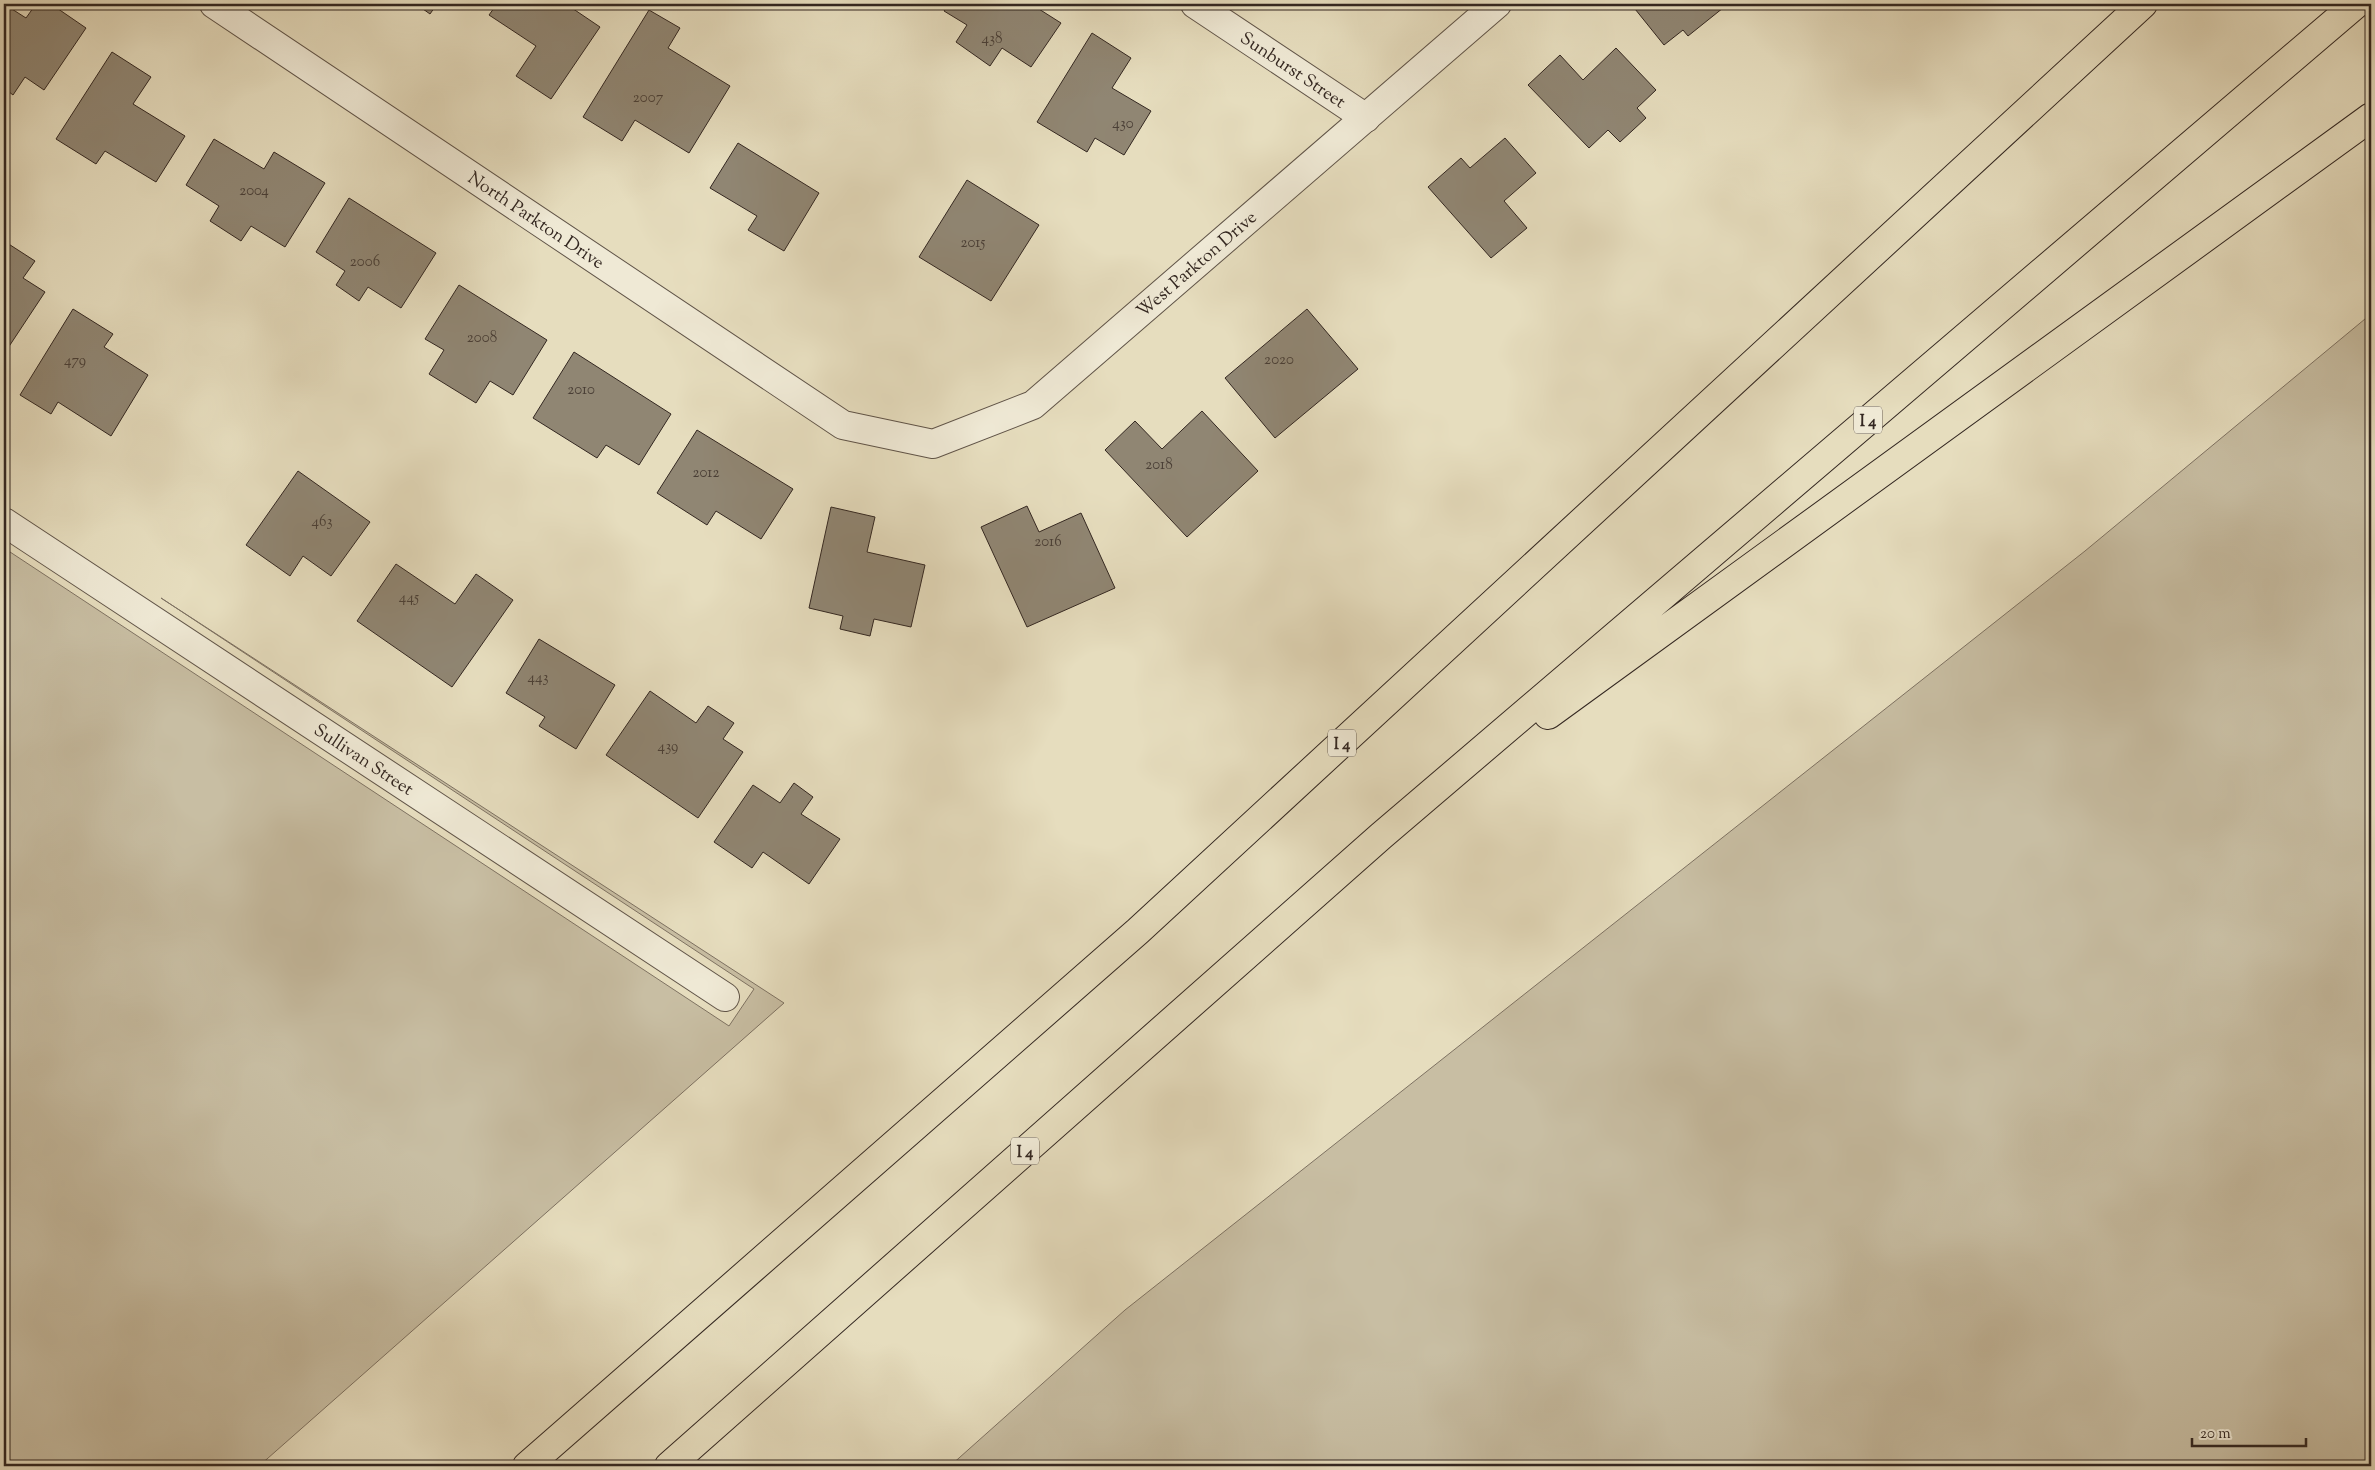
<svg xmlns="http://www.w3.org/2000/svg" width="2375" height="1470" font-family="'Sorts Mill Goudy',serif">
  <rect width="100%" height="100%" fill="#e6ddbe"/>
  <filter id="stains"><feTurbulence type="fractalNoise" baseFrequency=".004" numOctaves="4"/><feColorMatrix values="0 0 0 0 .2 0 0 0 0 .09 0 0 0 0 .02 0 0 0 .5 -.17"/></filter>
  <radialGradient id="worn" r=".72"><stop offset=".6" stop-color="#630" stop-opacity="0"/><stop offset="1" stop-color="#630" stop-opacity=".3"/></radialGradient>
  <path fill="#c8bea3" stroke="#7e7262" d="M 2371,314 L 2371,1466 L 950,1466 L 1125,1310 L 2085,551 Z
    M 4,548 L 729,1026 L 754,989 L 161,598 L 784,1003 L 259,1466 L 4,1466 Z"/>
  <path fill="#908673" stroke="#332721" d="M 4,4 L 26,18 L 36,4 L 51,4 L 86,28 L 44,90 L 25,77 L 13,95 L 4,88 Z
    M 416,4 L 437,4 L 430,14 Z
    M 497,4 L 566,4 L 600,27 L 551,99 L 516,76 L 536,46 L 489,15 Z
    M 949,4 L 1031,4 L 1061,23 L 1031,67 L 1002,48 L 990,66 L 956,42 L 967,25 L 944,11 Z
    M 1631,4 L 1728,4 L 1688,36 L 1683,30 L 1664,45 Z
    M 649,10 L 680,28 L 668,48 L 730,86 L 689,153 L 635,120 L 622,141 L 583,117 Z
    M 1092,33 L 1131,58 L 1112,88 L 1151,111 L 1124,155 L 1095,138 L 1087,152 L 1037,122 Z
    M 1616,48 L 1656,90 L 1637,108 L 1646,118 L 1620,142 L 1608,130 L 1589,148 L 1528,85 L 1560,55 L 1583,80 Z
    M 112,52 L 151,77 L 133,104 L 185,136 L 156,182 L 105,151 L 96,164 L 56,139 Z
    M 1505,138 L 1536,173 L 1504,201 L 1527,228 L 1491,258 L 1428,187 L 1461,158 L 1470,168 Z
    M 214,139 L 264,169 L 274,152 L 325,183 L 285,247 L 251,226 L 241,241 L 210,221 L 219,206 L 186,185 Z
    M 738,143 L 819,193 L 784,251 L 748,230 L 757,216 L 710,188 Z
    M 967,180 L 1039,225 L 991,301 L 919,257 Z
    M 349,198 L 436,253 L 401,308 L 368,287 L 359,301 L 336,285 L 345,271 L 316,252 Z
    M 4,241 L 35,261 L 23,278 L 45,292 L 6,351 L 4,349 Z
    M 459,285 L 547,340 L 513,395 L 490,381 L 476,403 L 429,374 L 444,350 L 425,339 Z
    M 73,309 L 113,334 L 104,347 L 148,375 L 111,436 L 58,402 L 51,414 L 20,395 Z
    M 1307,309 L 1358,369 L 1275,438 L 1225,378 Z
    M 574,352 L 671,414 L 639,465 L 606,445 L 597,458 L 533,418 Z
    M 1202,411 L 1258,471 L 1187,537 L 1105,450 L 1135,421 L 1162,449 Z
    M 697,430 L 793,489 L 761,539 L 716,511 L 707,525 L 657,493 Z
    M 298,471 L 370,522 L 331,576 L 303,556 L 290,576 L 246,545 Z
    M 1027,506 L 1039,532 L 1081,513 L 1115,588 L 1027,627 L 981,527 Z
    M 831,507 L 875,517 L 867,552 L 925,565 L 911,627 L 874,619 L 870,636 L 840,629 L 843,616 L 809,608 Z
    M 396,564 L 455,604 L 476,574 L 513,600 L 452,687 L 357,621 Z
    M 539,639 L 615,685 L 576,749 L 539,726 L 545,717 L 506,693 Z
    M 650,691 L 696,723 L 708,706 L 734,723 L 723,739 L 743,752 L 698,818 L 606,755 Z
    M 794,783 L 813,797 L 801,814 L 840,839 L 809,884 L 763,852 L 752,868 L 714,842 L 753,785 L 780,803 Z"/>
  <g fill="none" stroke-linecap="round" stroke-linejoin="round">
    <defs>
      <g id="street">
        <path id="s1" d="M 214,4 L 843,425 L 933,444 L 1033,405 L 1497,4"/>
        <path id="s2" d="M 1195,4 L 1366,118"/>
        <path id="s3" d="M 4,522 L 725,997"/>
      </g>
      <path id="highway" d="M 1548,715 L 2371,117
        M 527,1466 L 1138,931 L 2143,4
        M 669,1466 L 1381,836 L 2356,4"/>
    </defs>
    <use href="#street" stroke="#605448" stroke-width="30"/>
    <use href="#highway" stroke="#332721" stroke-width="30"/>
    <use href="#street" stroke="#efe9d5" stroke-width="28"/>
    <use href="#highway" stroke="#e6ddbe" stroke-width="28"/>
  </g>
  <g text-anchor="middle" stroke-width="5" stroke-linejoin="round" paint-order="stroke">
    <g font-size="15" fill="#4a3f36">
      <text x="992" y="43">438</text>
      <text x="648" y="102">2007</text>
      <text x="1123" y="128">430</text>
      <text x="254" y="195">2004</text>
      <text x="973" y="247">2015</text>
      <text x="365" y="266">2006</text>
      <text x="482" y="342">2008</text>
      <text x="1279" y="364">2020</text>
      <text x="75" y="365">479</text>
      <text x="581" y="394">2010</text>
      <text x="1159" y="469">2018</text>
      <text x="706" y="477">2012</text>
      <text x="322" y="526">463</text>
      <text x="1048" y="546">2016</text>
      <text x="409" y="602">445</text>
      <text x="538" y="682">443</text>
      <text x="668" y="751">439</text>
    </g>
    <g fill="#efe9d5" stroke="#6b6157" stroke-width="1">
      <rect x="1854" y="406.5" width="28" height="27" rx="4"/>
      <rect x="1328" y="729.5" width="28" height="27" rx="4"/>
      <rect x="1011" y="1137.5" width="28" height="27" rx="4"/>
    </g>
    <g font-size="16" font-weight="bold" fill="#332721">
      <text x="1868" y="426">I 4</text>
      <text x="1342" y="749">I 4</text>
      <text x="1025" y="1157">I 4</text>
    </g>
    <g font-size="18" fill="#332721" stroke="#efe9d5">
      <text dy="6" stroke="none"><textPath href="#s2" startOffset="118">Sunburst Street</textPath></text>
      <text dy="6" stroke="none"><textPath href="#s1" startOffset="388">North Parkton Drive</textPath></text>
      <text dy="6" stroke="none"><textPath href="#s1" startOffset="1172">West Parkton Drive</textPath></text>
      <text dy="6" stroke="none"><textPath href="#s3" startOffset="431">Sullivan Street</textPath></text>
    </g>
  </g>
  <rect width="2375" height="1470" fill="none" stroke="#e6ddbe" stroke-width="20"/>
  <rect x="5" y="5" width="2365" height="1460" fill="none" stroke="#332721" stroke-width="2.5"/>
  <rect x="10" y="10" width="2355" height="1450" fill="none" stroke="#332721"/>
  <path d="M2192 1438v8h114v-8" fill="none" stroke="#332721" stroke-width="2.5"/>
  <text x="2200" y="1438" font-size="15" fill="#332721" stroke="#efe9d5" stroke-width="4" paint-order="stroke">20 m</text>
  <rect width="100%" height="100%" filter="url(#stains)"/>
  <rect width="100%" height="100%" fill="url(#worn)"/>
</svg>
